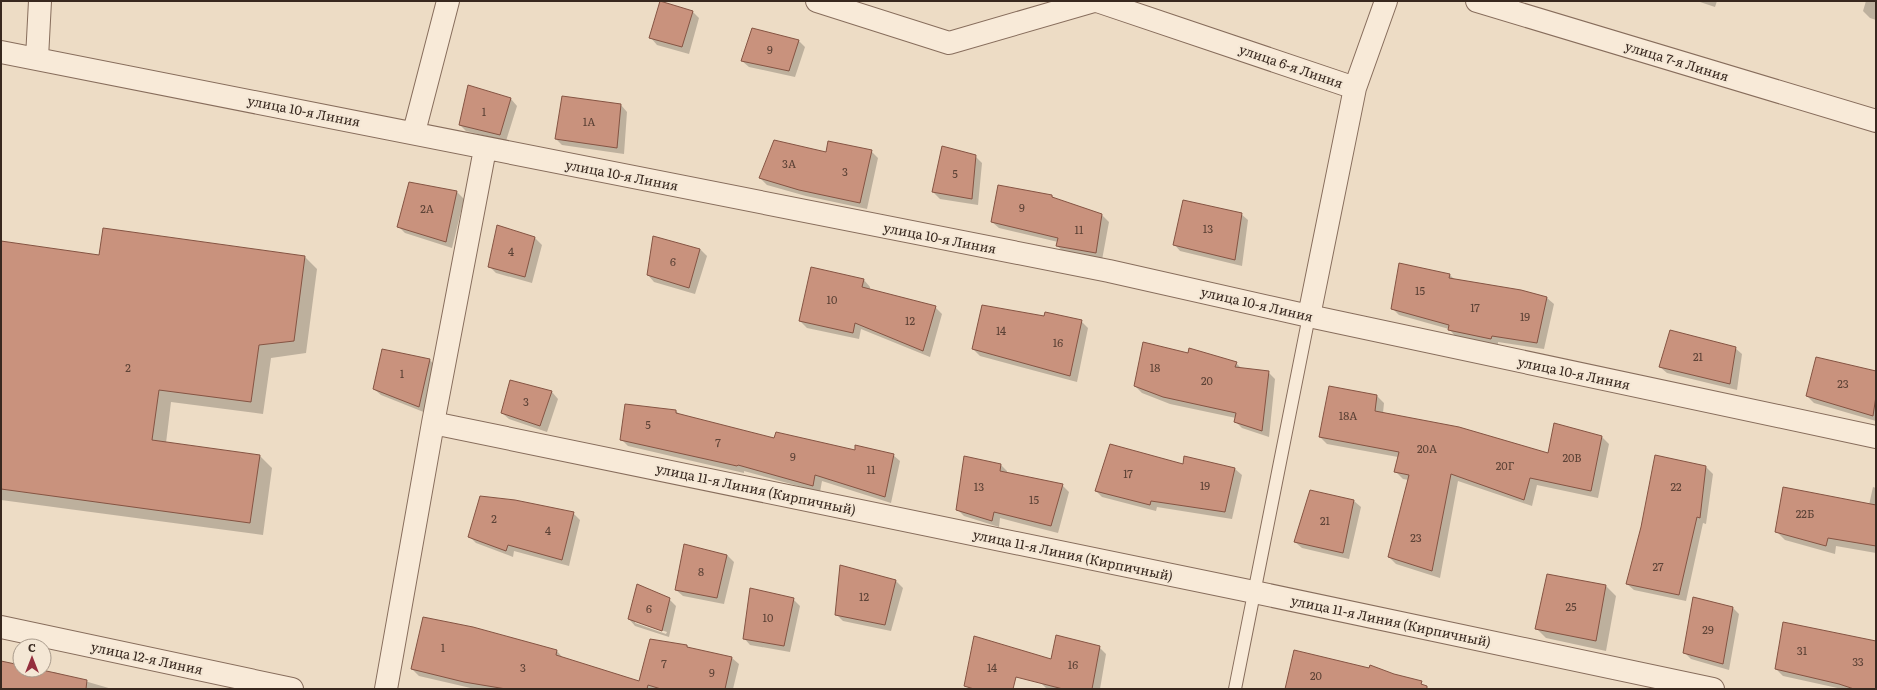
<svg xmlns="http://www.w3.org/2000/svg" width="1877" height="690" font-family="Literata,serif">
  <rect width="100%" height="100%" fill="#eddcc5"/>
  <path fill="#0003" fill-rule="evenodd" d="M 1697,1 L 1717,1 L 1715,7 Z
    M 1866,1 L 1876,1 L 1876,20 L 1870,18 L 1863,11 Z
    M 692,11 L 699,18 L 689,54 L 657,45 L 651,38 Z
    M 798,40 L 805,47 L 795,77 L 749,67 L 742,61 Z
    M 511,99 L 517,106 L 506,141 L 466,131 L 460,125 Z
    M 621,105 L 627,112 L 624,154 L 562,145 L 556,139 Z
    M 871,151 L 878,158 L 867,209 L 806,196 L 767,185 L 760,178 L 827,153 Z
    M 975,156 L 982,163 L 978,205 L 940,199 L 933,192 Z
    M 409,184 L 457,192 L 464,199 L 452,248 L 405,233 L 398,226 Z
    M 1052,196 L 1055,199 L 1102,215 L 1109,222 L 1102,260 L 1064,252 L 1057,246 L 1058,242 L 999,228 L 992,222 Z
    M 1241,214 L 1248,220 L 1242,266 L 1180,251 L 1174,244 Z
    M 498,227 L 535,238 L 542,245 L 532,283 L 496,273 L 489,266 Z
    M 1,242 L 100,256 L 305,257 L 317,269 L 306,353 L 271,358 L 263,414 L 171,402 L 166,443 L 260,456 L 272,468 L 263,535 L 1,500 Z
    M 700,249 L 707,256 L 695,294 L 654,282 L 648,275 Z
    M 1400,264 L 1450,275 L 1454,279 L 1521,291 L 1547,298 L 1554,304 L 1544,349 L 1498,342 L 1498,345 L 1456,337 L 1449,329 L 1399,315 L 1392,308 Z
    M 864,280 L 870,287 L 870,290 L 935,307 L 942,314 L 930,357 L 861,329 L 859,339 L 807,328 L 800,321 Z
    M 1045,317 L 1081,321 L 1088,328 L 1077,382 L 980,356 L 973,349 Z
    M 1735,348 L 1742,354 L 1737,390 L 1667,373 L 1660,367 Z
    M 383,351 L 430,360 L 436,367 L 426,413 L 381,395 L 374,389 Z
    M 1189,354 L 1236,363 L 1242,369 L 1268,372 L 1275,379 L 1269,437 L 1242,428 L 1235,421 L 1236,418 L 1170,404 L 1142,393 L 1135,386 Z
    M 1876,372 L 1876,421 L 1814,403 L 1807,396 Z
    M 511,381 L 552,392 L 558,399 L 547,432 L 509,419 L 502,413 Z
    M 1377,396 L 1384,403 L 1383,413 L 1548,454 L 1555,424 L 1602,437 L 1609,444 L 1598,498 L 1537,485 L 1532,506 L 1458,481 L 1440,578 L 1396,564 L 1389,557 L 1409,480 L 1403,479 L 1395,471 L 1398,457 L 1327,444 L 1320,437 Z
    M 676,411 L 679,414 L 775,439 L 855,451 L 893,455 L 900,461 L 891,503 L 822,481 L 820,492 L 744,471 L 744,473 L 628,446 L 621,439 Z
    M 1185,458 L 1235,469 L 1242,475 L 1232,519 L 1157,507 L 1156,511 L 1102,497 L 1096,491 L 1184,465 Z
    M 1001,465 L 1007,471 L 1007,474 L 1062,485 L 1069,492 L 1058,533 L 1000,518 L 999,527 L 964,516 L 957,509 Z
    M 1706,467 L 1713,474 L 1706,524 L 1703,523 L 1686,601 L 1634,590 L 1627,584 Z
    M 1873,487 L 1876,488 L 1876,553 L 1836,546 L 1835,554 L 1785,540 L 1776,531 L 1869,505 Z
    M 1354,501 L 1361,507 L 1349,559 L 1302,548 L 1295,542 Z
    M 573,513 L 580,520 L 569,566 L 514,551 L 513,557 L 476,543 L 469,536 Z
    M 685,546 L 727,555 L 734,562 L 724,604 L 683,596 L 676,590 Z
    M 1548,575 L 1606,586 L 1616,596 L 1606,651 L 1546,638 L 1536,628 Z
    M 896,581 L 903,588 L 891,631 L 843,621 L 836,614 Z
    M 669,599 L 676,606 L 669,637 L 635,626 L 629,619 ZM 635,621 L 667,632 L 666,634 L 635,623 Z
    M 793,599 L 800,606 L 790,652 L 750,645 L 744,638 Z
    M 1733,608 L 1739,614 L 1729,670 L 1691,659 L 1684,652 Z
    M 1876,643 L 1876,689 L 1842,689 L 1783,676 L 1776,669 Z
    M 687,646 L 690,649 L 732,658 L 739,664 L 733,689 L 648,689 L 640,682 Z
    M 1099,647 L 1106,654 L 1100,689 L 1047,689 L 1041,683 Z
    M 557,651 L 563,658 L 620,689 L 475,689 L 419,676 L 412,669 Z
    M 1,662 L 20,666 L 20,670 L 37,670 L 53,673 L 54,672 L 112,689 L 1,689 Z"/>
  <path fill="#c9927d" stroke="#855443" d="M 660,1 L 693,11 L 682,47 L 649,38 Z
    M 752,28 L 799,40 L 789,71 L 741,61 Z
    M 468,85 L 511,98 L 500,135 L 459,125 Z
    M 562,96 L 621,104 L 617,148 L 555,139 Z
    M 774,140 L 826,152 L 828,141 L 872,150 L 860,203 L 799,190 L 759,178 Z
    M 942,146 L 976,155 L 972,199 L 932,192 Z
    M 409,182 L 457,191 L 446,242 L 397,227 Z
    M 998,185 L 1052,195 L 1052,197 L 1102,214 L 1096,253 L 1056,246 L 1058,238 L 991,222 Z
    M 1183,200 L 1242,213 L 1235,260 L 1173,245 Z
    M 497,225 L 535,237 L 525,277 L 488,267 Z
    M 103,228 L 305,256 L 294,341 L 259,345 L 251,402 L 159,390 L 152,440 L 260,455 L 250,523 L 1,489 L 1,241 L 99,255 Z
    M 653,236 L 700,249 L 689,288 L 647,275 Z
    M 1399,263 L 1450,274 L 1449,278 L 1521,290 L 1547,297 L 1537,343 L 1492,336 L 1491,339 L 1448,330 L 1449,325 L 1391,309 Z
    M 811,267 L 864,279 L 862,287 L 936,306 L 923,351 L 855,323 L 853,333 L 799,321 Z
    M 982,305 L 1044,316 L 1045,312 L 1082,320 L 1070,376 L 972,349 Z
    M 1670,330 L 1736,347 L 1730,384 L 1659,367 Z
    M 1143,342 L 1188,353 L 1189,348 L 1237,362 L 1235,367 L 1269,371 L 1262,431 L 1234,422 L 1236,413 L 1163,397 L 1134,386 Z
    M 382,349 L 430,359 L 419,407 L 373,389 Z
    M 1816,357 L 1876,371 L 1876,396 L 1873,416 L 1806,396 Z
    M 510,380 L 552,391 L 540,426 L 501,413 Z
    M 1329,386 L 1377,395 L 1375,411 L 1459,427 L 1548,453 L 1554,423 L 1602,436 L 1591,491 L 1530,478 L 1524,500 L 1451,474 L 1432,571 L 1388,557 L 1409,475 L 1394,472 L 1399,452 L 1319,437 Z
    M 625,404 L 676,410 L 676,413 L 774,438 L 776,432 L 855,450 L 855,445 L 894,454 L 885,497 L 815,475 L 813,486 L 738,465 L 737,466 L 620,440 Z
    M 1110,444 L 1183,464 L 1184,456 L 1235,468 L 1225,512 L 1151,501 L 1150,505 L 1095,491 Z
    M 1655,455 L 1706,466 L 1700,518 L 1697,517 L 1679,595 L 1626,584 L 1641,527 Z
    M 964,456 L 1001,464 L 1000,471 L 1063,484 L 1051,526 L 994,512 L 992,521 L 956,510 Z
    M 1783,487 L 1876,505 L 1876,546 L 1828,538 L 1826,546 L 1775,532 Z
    M 1310,490 L 1354,500 L 1343,553 L 1294,542 Z
    M 480,496 L 515,500 L 574,512 L 562,560 L 508,545 L 506,551 L 468,537 Z
    M 684,544 L 727,555 L 717,598 L 675,590 Z
    M 840,565 L 896,580 L 885,625 L 835,615 Z
    M 1547,574 L 1606,585 L 1596,641 L 1535,629 Z
    M 637,584 L 670,598 L 662,631 L 628,619 Z
    M 750,588 L 794,598 L 784,646 L 743,639 Z
    M 1693,597 L 1733,607 L 1723,664 L 1683,653 Z
    M 423,617 L 473,627 L 557,650 L 556,655 L 639,681 L 650,639 L 687,645 L 687,647 L 732,657 L 725,689 L 661,689 L 648,685 L 647,689 L 506,689 L 464,682 L 411,669 Z
    M 1783,622 L 1876,641 L 1876,689 L 1854,689 L 1839,684 L 1775,669 Z
    M 1056,635 L 1100,646 L 1092,689 L 1063,689 L 1016,677 L 1013,689 L 974,689 L 964,686 L 974,636 L 1051,659 Z
    M 1294,650 L 1369,668 L 1370,665 L 1394,674 L 1422,681 L 1421,684 L 1427,686 L 1427,689 L 1285,689 Z
    M 1,661 L 20,665 L 20,670 L 42,670 L 87,680 L 86,689 L 1,689 Z"/>
  <g fill="none" stroke-linecap="round" stroke-linejoin="round">
    <defs>
      <path id="lane" d="M 1235,689 L 1309,316"/>
      <path id="street" d="M 817,1 L 949,43 L 1094,1
        M 1097,1 L 1355,88 L 1309,316
        M 1477,1 L 1876,121
        M 1,52 L 1109,271 L 1309,316 L 1876,437
        M 37,58 L 40,1
        M 1355,88 L 1386,1
        M 414,132 L 448,1
        M 433,423 L 1254,592 L 1713,689
        M 1,627 L 292,689
        M 386,689 L 433,423 L 485,149"/>
    </defs>
    <use href="#lane" stroke="#876d5c" stroke-width="14"/>
    <use href="#street" stroke="#876d5c" stroke-width="24"/>
    <use href="#lane" stroke="#f8ead8" stroke-width="12"/>
    <use href="#street" stroke="#f8ead8" stroke-width="22"/>
  </g>
  <g text-anchor="middle" stroke-width="4" stroke-linejoin="round" paint-order="stroke">
    <g font-size="11" fill="#5c4236">
      <text x="770" y="54">9</text>
      <text x="484" y="116">1</text>
      <text x="589" y="126">1А</text>
      <text x="789" y="168">3А</text>
      <text x="845" y="176">3</text>
      <text x="955" y="178">5</text>
      <text x="1022" y="212">9</text>
      <text x="427" y="213">2А</text>
      <text x="1208" y="233">13</text>
      <text x="1079" y="234">11</text>
      <text x="511" y="256">4</text>
      <text x="673" y="266">6</text>
      <text x="1420" y="295">15</text>
      <text x="832" y="304">10</text>
      <text x="1475" y="312">17</text>
      <text x="1525" y="321">19</text>
      <text x="910" y="325">12</text>
      <text x="1001" y="335">14</text>
      <text x="1058" y="347">16</text>
      <text x="1698" y="361">21</text>
      <text x="128" y="372">2</text>
      <text x="1155" y="372">18</text>
      <text x="402" y="378">1</text>
      <text x="1207" y="385">20</text>
      <text x="1843" y="388">23</text>
      <text x="526" y="406">3</text>
      <text x="1348" y="420">18А</text>
      <text x="648" y="429">5</text>
      <text x="718" y="447">7</text>
      <text x="1427" y="453">20А</text>
      <text x="793" y="461">9</text>
      <text x="1572" y="462">20В</text>
      <text x="1505" y="470">20Г</text>
      <text x="871" y="474">11</text>
      <text x="1128" y="478">17</text>
      <text x="1205" y="490">19</text>
      <text x="979" y="491">13</text>
      <text x="1676" y="491">22</text>
      <text x="1034" y="504">15</text>
      <text x="1805" y="518">22Б</text>
      <text x="494" y="523">2</text>
      <text x="1325" y="525">21</text>
      <text x="548" y="535">4</text>
      <text x="1416" y="542">23</text>
      <text x="1658" y="571">27</text>
      <text x="701" y="576">8</text>
      <text x="864" y="601">12</text>
      <text x="1571" y="611">25</text>
      <text x="649" y="613">6</text>
      <text x="768" y="622">10</text>
      <text x="1708" y="634">29</text>
      <text x="443" y="652">1</text>
      <text x="1802" y="655">31</text>
      <text x="1858" y="666">33</text>
      <text x="664" y="668">7</text>
      <text x="1073" y="669">16</text>
      <text x="523" y="672">3</text>
      <text x="992" y="672">14</text>
      <text x="712" y="677">9</text>
      <text x="1316" y="680">20</text>
    </g>
    <g font-size="13" fill="#38281f" stroke="#f4e7d5">
      <text transform="translate(1677 61) rotate(17)" y="5">улица 7-я Линия</text>
      <text transform="translate(1291 66) rotate(19)" y="5">улица 6-я Линия</text>
      <text transform="translate(304 111) rotate(11)" y="5">улица 10-я Линия</text>
      <text transform="translate(622 175) rotate(11)" y="5">улица 10-я Линия</text>
      <text transform="translate(940 238) rotate(11)" y="5">улица 10-я Линия</text>
      <text transform="translate(1257 304) rotate(13)" y="5">улица 10-я Линия</text>
      <text transform="translate(1574 373) rotate(12)" y="5">улица 10-я Линия</text>
      <text transform="translate(756 489) rotate(12)" y="5">улица 11-я Линия (Кирпичный)</text>
      <text transform="translate(1073 555) rotate(12)" y="5">улица 11-я Линия (Кирпичный)</text>
      <text transform="translate(1391 621) rotate(12)" y="5">улица 11-я Линия (Кирпичный)</text>
      <text transform="translate(147 658) rotate(12)" y="5">улица 12-я Линия</text>
    </g>
  </g>
  <rect width="1877" height="690" fill="none" stroke="#38281f" stroke-width="4"/>
  <g transform="translate(32 658)"><circle r="19" fill="#f4e7d5" stroke="#a99b8c"/>
  <path d="M0-3L7 15L0 10L-7 15Z" fill="#942e3d"/>
  <text y="-6" font-size="11" font-weight="bold" text-anchor="middle" fill="#38281f">С</text>
  </g>
</svg>
